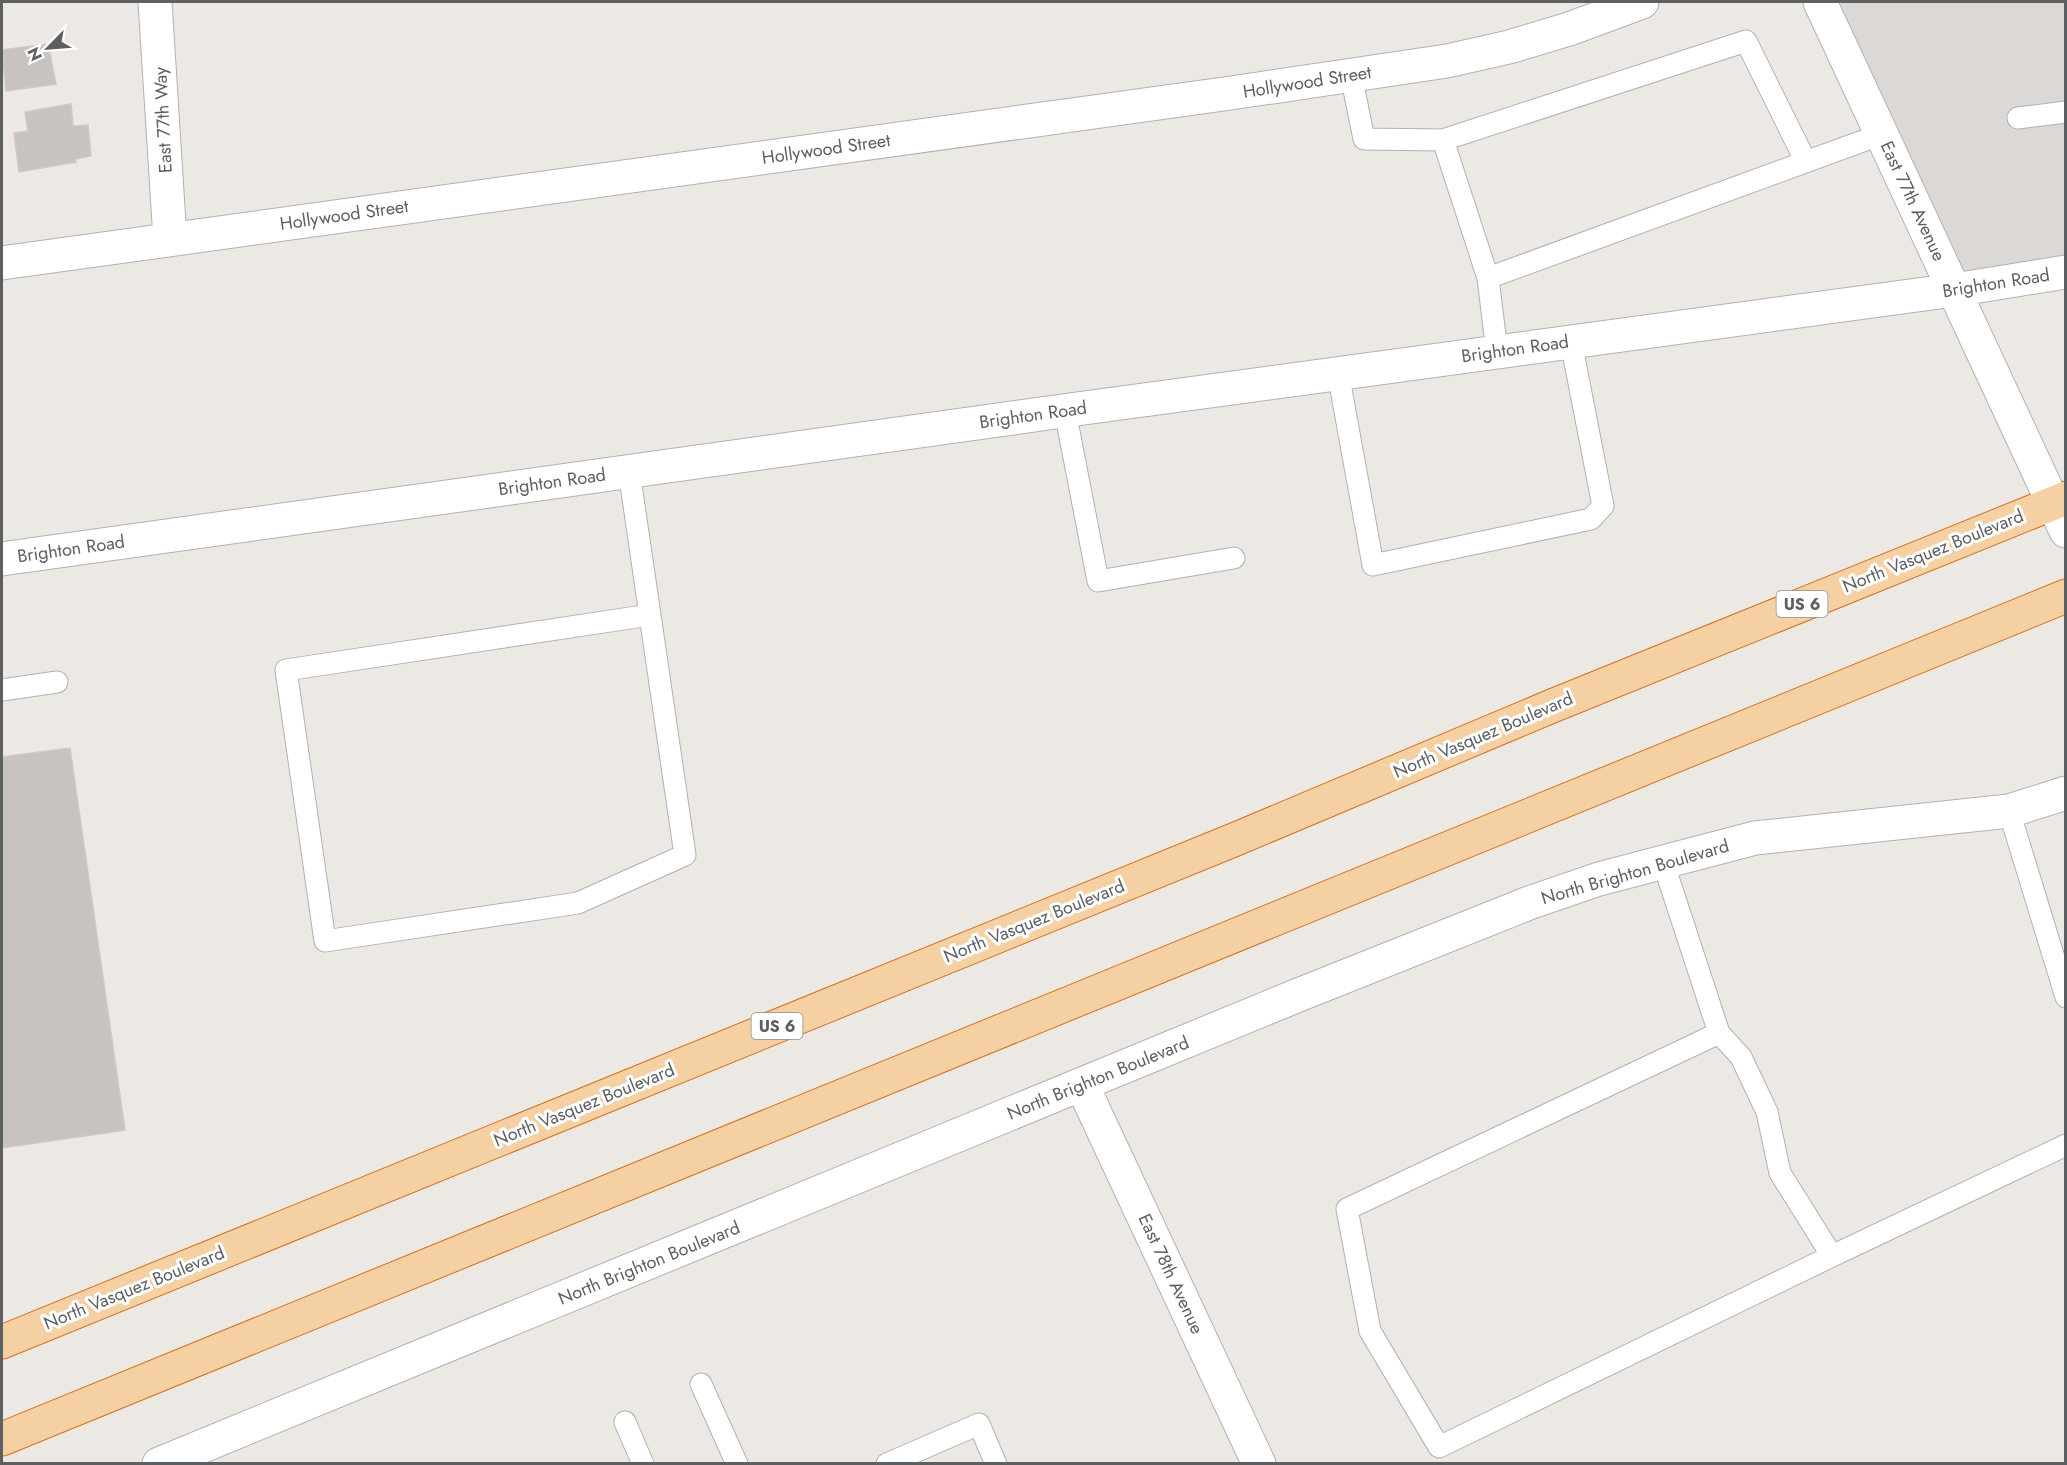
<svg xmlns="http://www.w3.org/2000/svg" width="2067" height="1465" font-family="Jost,sans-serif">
  <rect width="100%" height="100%" fill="#ece8e4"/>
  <path fill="#dbd8d6" d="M 1819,2 L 2065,2 L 2065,270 L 1965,285 Z"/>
  <path fill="#c8c3c0" stroke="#d0c9c3" stroke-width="1.5" d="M 48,44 L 56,84 L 6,91 L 2,50 Z
    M 71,104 L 73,126 L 88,125 L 91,156 L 76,159 L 76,162 L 19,172 L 14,133 L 28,131 L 25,112 Z
    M 70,748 L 125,1130 L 2,1148 L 2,757 Z"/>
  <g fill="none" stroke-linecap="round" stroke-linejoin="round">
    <defs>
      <path id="service" d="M 1351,75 L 1364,139 L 1443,140
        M 2018,118 L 2066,112
        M 1488,278 L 1443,140 L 1746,41 L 1806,162
        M 1497,352 L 1488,278 L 1882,134
        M 1338,373 L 1373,565 L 1591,519 L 1603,506 L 1571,342
        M 1065,411 L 1098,581 L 1234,558
        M 629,471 L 685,855 L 578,903 L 325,941 L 286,670 L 650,615
        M 2,690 L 57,682
        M 2009,811 L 2066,997
        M 1663,862 L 1719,1033
        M 1719,1033 L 1741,1057 L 1767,1112 L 1780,1173 L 1832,1256 L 1439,1447 L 1370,1331 L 1347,1209 Z
        M 1832,1256 L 2066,1145
        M 701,1384 L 737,1464
        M 625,1422 L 643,1464
        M 887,1464 L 979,1424 L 996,1464"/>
      <path id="minor" d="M 155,2 L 170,239
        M 2,263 L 1231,93 L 1447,61 L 1509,47 L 1569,29 L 1642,2
        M 1082,1085 L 1259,1464
        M 159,1464 L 1296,996 L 1529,903 L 1599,879 L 1755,838 L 2009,811 L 2066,793"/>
      <path id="tertiary" d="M 1820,2 L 2066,531
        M 2,559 L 1077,409 L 1954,290 L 2066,272"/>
      <path id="trunk" d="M 2,1342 L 1236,839 L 1552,706 L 2066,498
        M 2,1439 L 2066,596"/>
    </defs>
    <use href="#service" stroke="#afb2b4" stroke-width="23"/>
    <use href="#minor" stroke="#afb2b4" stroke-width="35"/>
    <use href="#tertiary" stroke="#afb2b4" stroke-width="35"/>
    <use href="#trunk" stroke="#d6721a" stroke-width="35"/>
    <use href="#service" stroke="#fff" stroke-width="21"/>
    <use href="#minor" stroke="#fff" stroke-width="33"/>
    <use href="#tertiary" stroke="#fff" stroke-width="33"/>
    <use href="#trunk" stroke="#f4d0a2" stroke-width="33"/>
  </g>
  <g text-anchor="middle" stroke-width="6" stroke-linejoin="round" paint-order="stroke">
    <g fill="#fff" stroke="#8d9091" stroke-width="1.5">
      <rect x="1776.5" y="591" width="51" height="26" rx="4.5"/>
      <rect x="751.5" y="1013" width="51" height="26" rx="4.5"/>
    </g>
    <g font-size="16" font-weight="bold" fill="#5c6062">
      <text x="1802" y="610">US 6</text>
      <text x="777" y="1032">US 6</text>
    </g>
    <g font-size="18" fill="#5c6062" stroke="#fff">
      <text transform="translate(1307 82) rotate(-9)" y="6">Hollywood Street</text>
      <text transform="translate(163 120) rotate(-93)" y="6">East 77th Way</text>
      <text transform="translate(826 149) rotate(-8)" y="6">Hollywood Street</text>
      <text transform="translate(1913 201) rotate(65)" y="6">East 77th Avenue</text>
      <text transform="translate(344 215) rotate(-8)" y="6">Hollywood Street</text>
      <text transform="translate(1996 283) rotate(-9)" y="6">Brighton Road</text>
      <text transform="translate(1515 349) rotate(-8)" y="6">Brighton Road</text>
      <text transform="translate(1033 415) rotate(-8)" y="6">Brighton Road</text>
      <text transform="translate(552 482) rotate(-8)" y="6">Brighton Road</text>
      <text transform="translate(71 549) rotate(-8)" y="6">Brighton Road</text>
      <text transform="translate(1933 551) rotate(-22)" y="6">North Vasquez Boulevard</text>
      <text transform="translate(1483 735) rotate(-23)" y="6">North Vasquez Boulevard</text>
      <text transform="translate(1635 872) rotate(-16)" y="6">North Brighton Boulevard</text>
      <text transform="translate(1034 921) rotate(-22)" y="6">North Vasquez Boulevard</text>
      <text transform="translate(1098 1078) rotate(-22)" y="6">North Brighton Boulevard</text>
      <text transform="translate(584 1105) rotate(-22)" y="6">North Vasquez Boulevard</text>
      <text transform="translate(649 1263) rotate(-22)" y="6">North Brighton Boulevard</text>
      <text transform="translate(1171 1274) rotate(65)" y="6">East 78th Avenue</text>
      <text transform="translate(134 1288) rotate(-22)" y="6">North Vasquez Boulevard</text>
    </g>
  </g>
  <rect width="2067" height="1465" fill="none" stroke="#5c6062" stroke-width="6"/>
  <g transform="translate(48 48) rotate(245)" stroke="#ffffff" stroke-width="4.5" paint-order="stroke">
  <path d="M0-4.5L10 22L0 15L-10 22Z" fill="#5c6062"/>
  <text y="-9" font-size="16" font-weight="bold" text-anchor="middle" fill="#5c6062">N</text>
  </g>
</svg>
